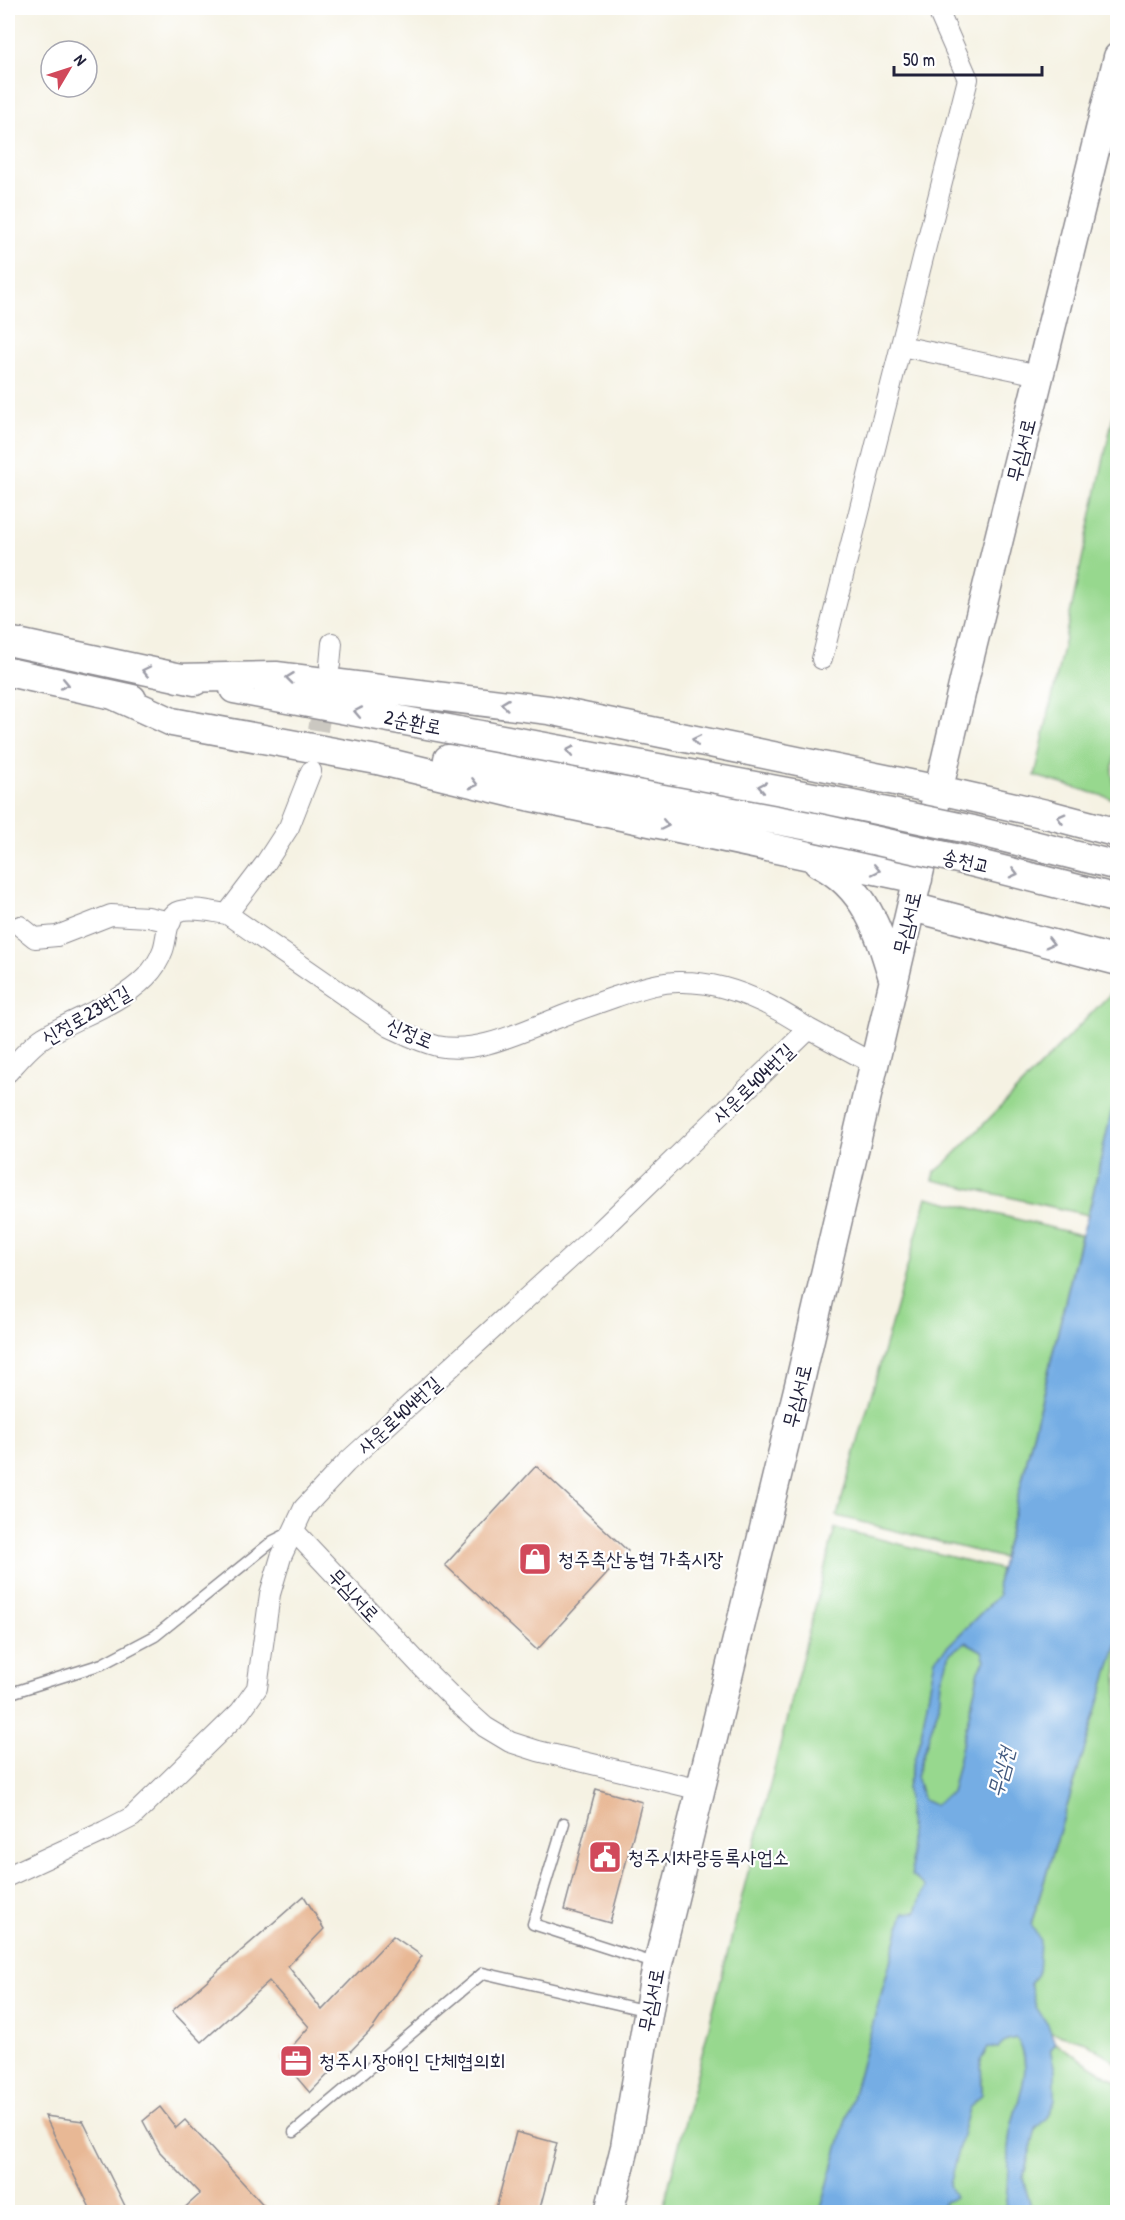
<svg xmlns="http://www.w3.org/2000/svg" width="1125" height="2220" font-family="'Patrick Hand','Poor Story',sans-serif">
  <rect width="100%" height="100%" fill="#fff"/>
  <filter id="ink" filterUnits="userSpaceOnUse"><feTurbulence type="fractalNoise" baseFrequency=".0167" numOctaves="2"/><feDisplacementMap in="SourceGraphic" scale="12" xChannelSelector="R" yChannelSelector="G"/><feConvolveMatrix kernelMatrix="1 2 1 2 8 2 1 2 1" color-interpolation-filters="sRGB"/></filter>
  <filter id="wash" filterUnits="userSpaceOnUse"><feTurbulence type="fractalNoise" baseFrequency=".008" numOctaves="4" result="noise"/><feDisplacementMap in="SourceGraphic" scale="24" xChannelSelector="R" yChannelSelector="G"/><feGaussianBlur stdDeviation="1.35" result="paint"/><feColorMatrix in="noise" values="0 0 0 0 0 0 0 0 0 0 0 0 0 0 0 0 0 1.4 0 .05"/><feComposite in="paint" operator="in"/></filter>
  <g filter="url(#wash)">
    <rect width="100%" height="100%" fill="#f5f2e3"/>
    <path fill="#97d88e" stroke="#5c7d64" stroke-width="1.5" d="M 1117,398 L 1118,737 L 1112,772 L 1117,800 L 1035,776 Z
      M 1112,992 L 1117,993 L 1117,1087 L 1088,1215 L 933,1180 L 935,1172 L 946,1163 Z
      M 927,1197 L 1081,1235 L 1003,1558 L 837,1516 Z
      M 835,1528 L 1000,1569 L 997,1584 L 999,1595 L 935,1659 L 921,1735 L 907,1787 L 926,1887 L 916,1913 L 904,1913 L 820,2212 L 662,2212 Z
      M 966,1642 L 982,1651 L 985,1660 L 979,1671 L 951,1793 L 935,1805 L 923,1800 L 916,1776 L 939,1705 L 941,1681 L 950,1653 Z
      M 1117,1643 L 1117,2063 L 1086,2042 L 1051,2032 L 1036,2007 L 1030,1984 L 1038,1974 L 1031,1925 Z
      M 1016,2038 C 1023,2046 1025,2058 1025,2069 C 1024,2091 1014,2111 1010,2133 C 1005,2160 1011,2187 1004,2212 L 941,2212 L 969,2108 L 982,2094 L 981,2060 L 988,2047 L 998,2048 L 1007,2040 Z
      M 1055,2043 L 1117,2082 L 1117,2212 L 1032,2212 L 1023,2178 L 1036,2129 L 1048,2116 L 1055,2071 L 1050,2049 Z"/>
    <path fill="#74ade4" stroke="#4b6890" stroke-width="1.5" fill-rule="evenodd" d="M 1117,1087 L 1117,1643 L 1031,1924 L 1040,1941 L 1038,1974 L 1030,1984 L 1036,2007 L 1048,2025 L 1055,2043 L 1050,2049 L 1055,2071 L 1055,2100 L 1048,2116 L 1036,2129 L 1023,2178 L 1032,2212 L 1004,2212 C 1011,2187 1005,2160 1010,2133 C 1014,2111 1024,2091 1025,2069 C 1025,2058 1023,2046 1016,2038 L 1007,2040 L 998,2048 L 988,2047 L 981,2060 L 982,2094 L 969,2108 L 949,2185 L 955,2198 L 944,2202 L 941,2212 L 820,2212 L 904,1913 L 916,1912 L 925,1887 L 912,1876 L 907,1787 L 921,1735 L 935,1659 L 999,1595 L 997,1584 L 1080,1241 L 1090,1208 ZM 966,1642 L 982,1651 L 985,1660 L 979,1671 L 951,1793 L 934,1805 L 923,1800 L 916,1776 L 939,1705 L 941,1681 L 950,1653 Z"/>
    <g id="blocks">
      <path fill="#e8b895" d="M 536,1466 L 628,1551 L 537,1650 L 445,1565 Z
        M 596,1789 L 642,1802 L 610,1923 L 564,1910 Z
        M 304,1896 L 324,1929 L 288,1966 L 322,2010 L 393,1936 L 422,1956 L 373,2028 L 310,2093 L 281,2059 L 309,2027 L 269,1981 L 202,2042 L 172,2011 Z
        M 160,2107 L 176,2128 L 185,2120 L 270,2212 L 180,2212 L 200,2194 L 159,2151 L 143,2121 Z
        M 45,2116 L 83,2121 L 128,2212 L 92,2212 Z
        M 516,2132 L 557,2143 L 539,2212 L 495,2212 Z"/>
    </g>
  </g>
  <g filter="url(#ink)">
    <use href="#blocks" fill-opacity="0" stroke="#8c8a8f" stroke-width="1.5"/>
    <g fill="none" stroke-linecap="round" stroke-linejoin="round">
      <path stroke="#cbc8c1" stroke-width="20" stroke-dasharray="20 10" stroke-linecap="butt" d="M 313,760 L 324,695"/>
      <defs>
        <path id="lane" d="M 14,1692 L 102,1664 L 155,1636 L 273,1541 L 291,1532
          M 564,1823 L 533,1924 L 657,1964
          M 294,2132 L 483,1973 L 648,2011"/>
        <path id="street" d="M 901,346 L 1039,375
          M 822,659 L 968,79 L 940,15 L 942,8
          M 330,665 L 332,643
          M 311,771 L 289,827 L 265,864 L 227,914 L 390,1027 C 405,1034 420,1042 437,1046 C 478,1054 518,1033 555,1019 C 575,1011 595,1004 615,997 C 636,990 660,981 682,982 C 727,982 772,1004 809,1029
          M 20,926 L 35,938 L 57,936 L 111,915 L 148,917 L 171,922
          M 8,1072 C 19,1060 30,1046 44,1037 C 78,1016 117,1006 146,977 C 154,969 159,961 163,950 C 167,940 166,918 177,912 C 190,906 213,912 227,914
          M 294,1531 L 422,1667 L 457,1702 L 485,1727 L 510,1742 L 538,1751 L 701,1790
          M 8,1876 L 105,1831 L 132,1817 L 240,1712 L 257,1688 L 270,1594 L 281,1557 L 304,1508 L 346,1463 L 601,1230 L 809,1029 L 874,1064"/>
        <path id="secondary" d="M 8,641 L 195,681
          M 8,672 L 132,699
          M 178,678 L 276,676 L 549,710 L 939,790 L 1046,814 L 1118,833
          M 234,689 L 819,798
          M 113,695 L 172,722 L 377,760 L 513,793 L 918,879
          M 448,759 L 814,827
          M 818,863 C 865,886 879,931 893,978
          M 912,907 L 1118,961
          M 609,2212 L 625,2147 L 654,1980 L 801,1377 L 968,664 L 1118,57"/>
      </defs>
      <use href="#lane" stroke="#8c8a8f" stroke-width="13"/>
      <use href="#street" stroke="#8c8a8f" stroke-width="22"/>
      <use href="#secondary" stroke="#8c8a8f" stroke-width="31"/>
      <use href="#lane" stroke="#fff" stroke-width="10"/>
      <use href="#street" stroke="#fff" stroke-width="20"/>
      <use href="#secondary" stroke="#fff" stroke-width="28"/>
      <defs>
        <path id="secondary-bridge" d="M 819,798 L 973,830 L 1118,866
          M 814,827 L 963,860 L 1118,899"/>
      </defs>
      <use href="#secondary-bridge" stroke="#8c8a8f" stroke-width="31" stroke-linecap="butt"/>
      <use href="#secondary-bridge" stroke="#fff" stroke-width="28"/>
    </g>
    <defs><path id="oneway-chevron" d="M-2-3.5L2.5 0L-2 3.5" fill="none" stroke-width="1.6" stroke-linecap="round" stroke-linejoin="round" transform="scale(1.5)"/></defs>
    <g stroke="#9c9ca7">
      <use href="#oneway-chevron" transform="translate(146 671) rotate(-168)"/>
      <use href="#oneway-chevron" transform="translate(290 678) rotate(-173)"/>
      <use href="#oneway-chevron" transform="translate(65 684) rotate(12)"/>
      <use href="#oneway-chevron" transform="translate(505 704) rotate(-173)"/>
      <use href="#oneway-chevron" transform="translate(358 712) rotate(-169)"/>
      <use href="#oneway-chevron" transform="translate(696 740) rotate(-168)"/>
      <use href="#oneway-chevron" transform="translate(570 751) rotate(-169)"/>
      <use href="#oneway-chevron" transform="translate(474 784) rotate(14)"/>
      <use href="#oneway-chevron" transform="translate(762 787) rotate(-169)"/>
      <use href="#oneway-chevron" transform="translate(1061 818) rotate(-165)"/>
      <use href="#oneway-chevron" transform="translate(665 825) rotate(12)"/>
      <use href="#oneway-chevron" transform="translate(876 870) rotate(12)"/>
      <use href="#oneway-chevron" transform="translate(1014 873) rotate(14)"/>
      <use href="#oneway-chevron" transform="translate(1050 943) rotate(14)"/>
    </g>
  </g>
  <defs>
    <symbol id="shop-square" viewBox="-11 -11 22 22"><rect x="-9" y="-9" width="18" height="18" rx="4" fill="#d1495b" stroke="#fff"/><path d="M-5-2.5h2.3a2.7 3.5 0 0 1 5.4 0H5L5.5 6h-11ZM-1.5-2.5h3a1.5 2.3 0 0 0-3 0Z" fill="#fff"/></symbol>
    <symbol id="civic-square" viewBox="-11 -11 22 22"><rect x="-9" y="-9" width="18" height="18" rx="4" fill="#d1495b" stroke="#fff"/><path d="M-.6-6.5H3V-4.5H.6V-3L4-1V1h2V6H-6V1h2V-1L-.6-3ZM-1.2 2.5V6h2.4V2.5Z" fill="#fff"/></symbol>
    <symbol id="office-square" viewBox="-11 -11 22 22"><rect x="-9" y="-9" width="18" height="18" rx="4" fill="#d1495b" stroke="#fff"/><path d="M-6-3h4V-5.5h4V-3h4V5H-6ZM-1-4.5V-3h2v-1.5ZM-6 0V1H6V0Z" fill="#fff"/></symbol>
  </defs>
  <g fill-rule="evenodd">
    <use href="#shop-square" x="516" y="1540" width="38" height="38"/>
    <use href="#civic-square" x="586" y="1838" width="38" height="38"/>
    <use href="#office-square" x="277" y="2042" width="38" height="38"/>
  </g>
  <g text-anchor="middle" stroke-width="4.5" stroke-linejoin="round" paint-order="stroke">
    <g font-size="20" fill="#22223b" stroke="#fff">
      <text transform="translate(1021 450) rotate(-76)" y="7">무심서로</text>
      <text transform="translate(413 722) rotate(11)" y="7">2순환로</text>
      <text transform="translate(966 861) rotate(13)" y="7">송천교</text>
      <text transform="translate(907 923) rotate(-77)" y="7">무심서로</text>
      <text transform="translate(86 1015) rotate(-30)" y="7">신정로23번길</text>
      <text transform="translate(410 1033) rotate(23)" y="7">신정로</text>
      <text transform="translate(753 1083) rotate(-44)" y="7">사운로404번길</text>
      <text transform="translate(797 1396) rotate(-76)" y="7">무심서로</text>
      <text transform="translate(399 1415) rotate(-42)" y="7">사운로404번길</text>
      <text transform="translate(354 1595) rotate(47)" y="7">무심서로</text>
      <text transform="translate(651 2000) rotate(-79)" y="7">무심서로</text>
    </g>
    <g font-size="20" fill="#22223b" stroke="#fff" text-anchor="start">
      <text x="558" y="1566">청주축산농협 가축시장</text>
      <text x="628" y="1864">청주시차량등록사업소</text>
      <text x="319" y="2068">청주시 장애인 단체협의회</text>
    </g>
    <g font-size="21" font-style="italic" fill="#435a7f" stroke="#fff">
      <text transform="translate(1001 1772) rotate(-75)" y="7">무심천</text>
    </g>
  </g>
  <rect width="1125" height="2220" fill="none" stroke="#fff" stroke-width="30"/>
  <g transform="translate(69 69) rotate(51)"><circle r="28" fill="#ffffff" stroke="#a7a7b1" stroke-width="1.5"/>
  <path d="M0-4.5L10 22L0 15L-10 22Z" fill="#d1495b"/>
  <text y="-9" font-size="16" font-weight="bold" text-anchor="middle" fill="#22223b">N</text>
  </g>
  <path d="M894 66v9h148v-9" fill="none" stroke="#22223b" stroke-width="3"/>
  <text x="903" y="66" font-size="18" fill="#22223b" stroke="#ffffff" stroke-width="4.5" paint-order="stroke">50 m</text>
</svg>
